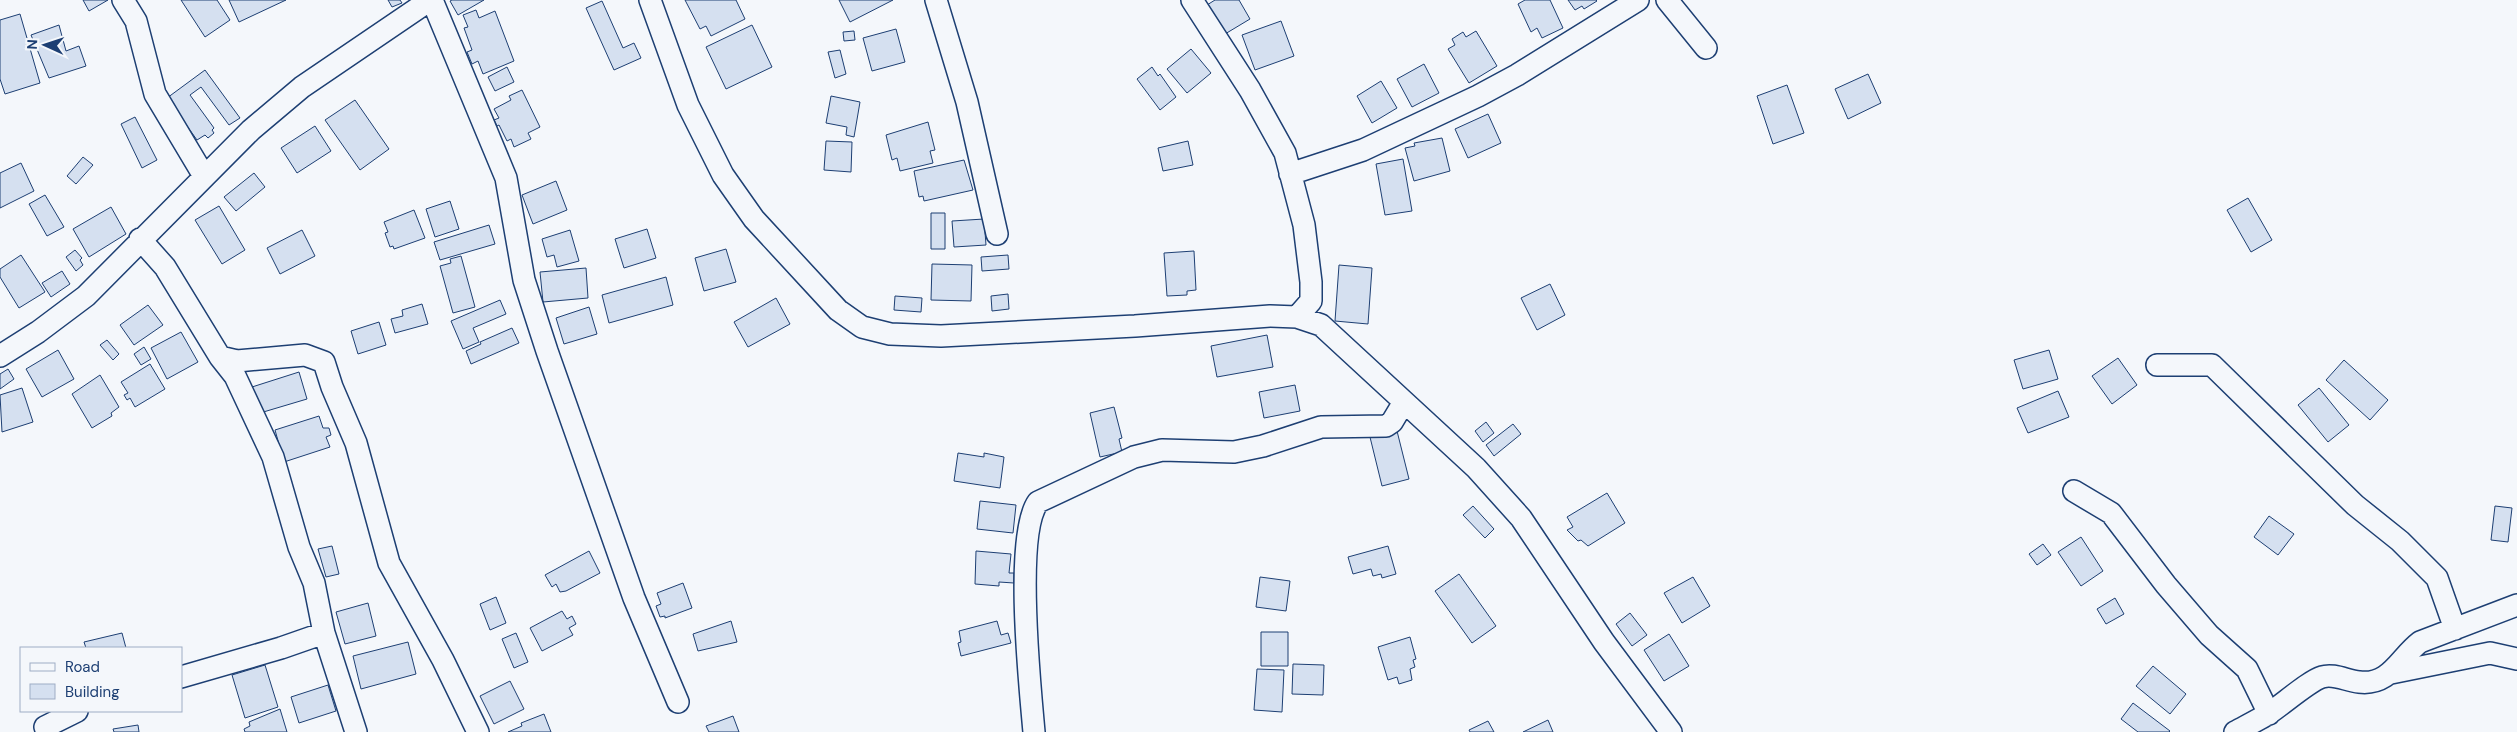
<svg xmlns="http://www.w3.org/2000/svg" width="2517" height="732" font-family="'DM Sans',sans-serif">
  <rect width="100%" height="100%" fill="#f4f7fb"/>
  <path fill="#d5e0f0" stroke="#1d3f73" d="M 83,0 L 108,0 L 89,11 Z
    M 181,0 L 217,0 L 230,20 L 205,37 Z
    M 229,0 L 286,0 L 239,22 Z
    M 388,0 L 400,0 L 402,3 L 392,7 Z
    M 452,0 L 484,0 L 458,15 L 450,1 Z
    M 685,0 L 736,0 L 745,19 L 711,36 L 706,26 L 700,29 Z
    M 839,0 L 893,0 L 850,22 Z
    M 1215,0 L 1239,0 L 1250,19 L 1225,34 L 1207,5 Z
    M 1525,0 L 1550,0 L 1563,28 L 1542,38 L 1537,28 L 1531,32 L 1518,4 Z
    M 1568,0 L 1596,0 L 1597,1 L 1584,9 L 1582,6 L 1575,10 Z
    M 602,1 L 623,48 L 634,43 L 641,58 L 614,70 L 586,8 Z
    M 476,10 L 479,18 L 495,11 L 514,61 L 483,74 L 478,61 L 472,64 L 467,52 L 472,50 L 464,28 L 468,27 L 463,15 Z
    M 20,14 L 40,83 L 5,94 L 0,79 L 0,20 Z
    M 1281,21 L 1294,56 L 1255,70 L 1242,35 Z
    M 59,25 L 66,51 L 79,46 L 86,66 L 49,78 L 31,35 Z
    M 752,25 L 772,67 L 726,89 L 706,47 Z
    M 896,29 L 905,62 L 872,71 L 863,38 Z
    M 854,31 L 855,40 L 844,41 L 843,32 Z
    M 1476,31 L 1497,66 L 1469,83 L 1448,49 L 1455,45 L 1452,39 L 1463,32 L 1466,37 Z
    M 1191,49 L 1211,73 L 1187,93 L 1167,69 Z
    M 840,50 L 846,74 L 835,78 L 828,52 Z
    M 1424,64 L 1439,93 L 1412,107 L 1397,79 Z
    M 507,67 L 514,82 L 495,91 L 488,77 Z
    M 1152,67 L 1158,76 L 1160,74 L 1176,97 L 1160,110 L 1137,79 Z
    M 205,70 L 240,118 L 229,125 L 201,87 L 190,95 L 214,128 L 212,130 L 214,133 L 208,138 L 205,135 L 197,140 L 167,98 Z
    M 1868,74 L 1881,103 L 1848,119 L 1835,89 Z
    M 1381,81 L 1397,108 L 1372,123 L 1357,96 Z
    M 1787,85 L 1804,133 L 1773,144 L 1757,96 Z
    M 522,90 L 540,127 L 528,133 L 531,139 L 514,147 L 511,139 L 507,141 L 499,125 L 497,126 L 494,120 L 499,118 L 494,109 L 511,100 L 509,96 Z
    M 831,96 L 860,102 L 854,137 L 846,135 L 847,127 L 826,123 Z
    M 355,100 L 389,149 L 360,170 L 325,120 Z
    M 1488,114 L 1501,143 L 1468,158 L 1455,129 Z
    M 135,117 L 157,160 L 142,168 L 121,124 Z
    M 928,122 L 935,150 L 930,151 L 933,163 L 900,171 L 897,158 L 892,160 L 886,135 Z
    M 315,126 L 331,151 L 297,173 L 281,148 Z
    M 1442,138 L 1450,171 L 1414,181 L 1405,148 L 1415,146 L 1414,143 Z
    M 826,141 L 852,142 L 851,172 L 824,170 Z
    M 1188,141 L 1193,165 L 1163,171 L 1158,148 Z
    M 83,157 L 93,165 L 76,184 L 67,176 Z
    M 1403,159 L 1412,211 L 1385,215 L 1376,164 Z
    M 964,160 L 973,190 L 924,201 L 923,196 L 919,197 L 914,171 Z
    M 21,163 L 34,191 L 0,208 L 0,173 Z
    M 254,173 L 265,187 L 236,211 L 224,197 Z
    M 556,181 L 567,210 L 533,224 L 522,195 Z
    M 45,195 L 64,227 L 47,236 L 29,204 Z
    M 2248,198 L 2272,240 L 2251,252 L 2227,210 Z
    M 450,201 L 459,229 L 435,237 L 426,209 Z
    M 219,206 L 245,250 L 222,264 L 195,220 Z
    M 111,207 L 126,234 L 89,257 L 73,229 Z
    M 414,210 L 425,238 L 394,249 L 393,246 L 390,247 L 385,233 L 388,232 L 384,222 Z
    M 931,213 L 945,213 L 945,249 L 931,249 Z
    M 984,219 L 986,245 L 954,247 L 952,221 Z
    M 489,225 L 495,244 L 440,260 L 434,242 Z
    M 647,229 L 656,258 L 624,268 L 615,239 Z
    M 302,230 L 315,256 L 280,274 L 267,248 Z
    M 570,230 L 579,261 L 557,267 L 554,255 L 547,257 L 542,239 Z
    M 726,249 L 736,282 L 704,291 L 695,258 Z
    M 75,250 L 82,258 L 80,260 L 83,265 L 76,271 L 66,257 Z
    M 1194,251 L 1196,290 L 1187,291 L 1187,295 L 1167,296 L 1164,253 Z
    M 21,255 L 45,292 L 19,308 L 0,277 L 0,269 Z
    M 1008,255 L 1009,269 L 982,271 L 981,257 Z
    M 461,256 L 475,307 L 453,313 L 440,266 L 451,263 L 450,259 Z
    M 932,264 L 972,265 L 971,301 L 931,300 Z
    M 1339,265 L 1372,268 L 1368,324 L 1335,321 Z
    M 586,268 L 588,298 L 543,302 L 540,272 Z
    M 62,271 L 70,284 L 51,297 L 42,283 Z
    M 666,277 L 673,305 L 609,323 L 602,295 Z
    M 1550,284 L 1565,315 L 1537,330 L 1521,298 Z
    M 1008,294 L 1009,309 L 992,311 L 991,296 Z
    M 895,296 L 922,298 L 921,312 L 894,310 Z
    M 776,298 L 790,324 L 748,347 L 734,322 Z
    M 500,300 L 506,314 L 473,328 L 479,342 L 463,349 L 451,321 Z
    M 422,304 L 428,324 L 395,333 L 391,319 L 403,316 L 402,310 Z
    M 148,305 L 163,325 L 134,345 L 120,325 Z
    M 589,307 L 597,334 L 564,344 L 556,318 Z
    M 379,322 L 386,345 L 358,354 L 351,331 Z
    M 512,328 L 519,343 L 471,364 L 466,351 L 481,344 L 480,342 Z
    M 181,332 L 198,362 L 167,379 L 151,348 Z
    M 1267,335 L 1273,367 L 1217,377 L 1211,346 Z
    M 107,340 L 119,354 L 113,360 L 100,345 Z
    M 144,347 L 151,359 L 141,365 L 134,354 Z
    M 58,350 L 74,379 L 42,397 L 26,369 Z
    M 2049,350 L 2058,379 L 2023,389 L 2014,360 Z
    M 2118,358 L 2137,385 L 2112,404 L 2092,376 Z
    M 2344,360 L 2388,400 L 2370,420 L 2326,380 Z
    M 150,364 L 165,389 L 135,407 L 130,398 L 127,400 L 124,395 L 128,393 L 121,382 Z
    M 8,369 L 14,379 L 0,389 L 0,374 Z
    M 299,372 L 307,399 L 260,413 L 252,387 Z
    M 100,375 L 119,407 L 111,413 L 112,416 L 92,428 L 72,394 Z
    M 1295,385 L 1300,411 L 1264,418 L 1259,392 Z
    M 22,388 L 33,422 L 2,432 L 0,395 Z
    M 2319,388 L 2349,425 L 2328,442 L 2298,405 Z
    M 2058,391 L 2069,417 L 2028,433 L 2017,408 Z
    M 1114,407 L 1122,438 L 1119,439 L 1122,452 L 1100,457 L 1090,413 Z
    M 319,416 L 323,428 L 329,428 L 331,435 L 326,437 L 330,447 L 284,462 L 275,430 Z
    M 1486,422 L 1494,433 L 1483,442 L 1475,431 Z
    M 1513,424 L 1521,434 L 1494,456 L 1486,445 Z
    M 1396,427 L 1409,479 L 1382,486 L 1369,433 Z
    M 958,453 L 984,457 L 984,453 L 1004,457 L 1000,488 L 954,481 Z
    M 1607,493 L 1625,523 L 1588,546 L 1581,540 L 1578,541 L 1567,530 L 1573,527 L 1567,517 Z
    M 980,501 L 1016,505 L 1013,533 L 977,529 Z
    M 1473,506 L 1494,529 L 1485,538 L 1463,515 Z
    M 2495,506 L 2512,508 L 2508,542 L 2491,540 Z
    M 2269,516 L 2294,534 L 2278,555 L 2254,537 Z
    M 2081,537 L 2103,571 L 2081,586 L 2058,552 Z
    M 2043,544 L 2051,555 L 2037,565 L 2029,554 Z
    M 332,546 L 339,574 L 326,577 L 318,549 Z
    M 1388,546 L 1396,574 L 1382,578 L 1381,574 L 1373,576 L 1371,569 L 1353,574 L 1348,557 Z
    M 589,551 L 600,573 L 566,591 L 560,592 L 556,584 L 552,587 L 545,575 Z
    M 976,551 L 1011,554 L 1009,573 L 1014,573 L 1014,583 L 999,582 L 999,586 L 975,584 Z
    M 1459,574 L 1496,626 L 1472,643 L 1435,591 Z
    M 1260,577 L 1290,581 L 1286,611 L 1256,607 Z
    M 1693,577 L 1710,606 L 1682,623 L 1664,593 Z
    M 683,583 L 692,608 L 665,618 L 665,616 L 660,617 L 656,606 L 661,604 L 657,593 Z
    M 496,597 L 506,623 L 490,630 L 480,604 Z
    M 2115,598 L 2124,614 L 2106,624 L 2097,609 Z
    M 368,603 L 376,636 L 345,644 L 336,612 Z
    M 562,611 L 567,619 L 572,616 L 576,624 L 569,628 L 573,635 L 542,651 L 530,628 Z
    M 1630,613 L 1647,635 L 1632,646 L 1616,624 Z
    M 731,621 L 737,642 L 698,651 L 693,634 Z
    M 997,621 L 1001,635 L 1008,633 L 1011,643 L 961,656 L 958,643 L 961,642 L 959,631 Z
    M 1261,632 L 1288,632 L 1288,666 L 1261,666 Z
    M 122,633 L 126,648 L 86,648 L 84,642 Z
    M 516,633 L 528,662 L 514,668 L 502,639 Z
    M 1669,634 L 1689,666 L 1664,681 L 1644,650 Z
    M 1410,637 L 1416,659 L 1413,660 L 1415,667 L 1410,669 L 1412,680 L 1399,684 L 1397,677 L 1388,680 L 1378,647 Z
    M 408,642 L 416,674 L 361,689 L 353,656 Z
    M 1293,664 L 1324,665 L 1323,695 L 1292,694 Z
    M 265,665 L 278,707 L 245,718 L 232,675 Z
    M 2153,666 L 2186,694 L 2170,714 L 2136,686 Z
    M 1257,669 L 1284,670 L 1282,712 L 1254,710 Z
    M 510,681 L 524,709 L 494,724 L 480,696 Z
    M 328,685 L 336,711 L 299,723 L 291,697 Z
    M 2133,703 L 2170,731 L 2169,732 L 2138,732 L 2121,719 Z
    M 280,709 L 287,732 L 245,732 L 244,729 L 250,726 L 249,722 Z
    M 544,714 L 551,732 L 508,732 L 522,726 L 521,723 Z
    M 733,716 L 739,732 L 709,732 L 706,726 Z
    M 1548,720 L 1553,732 L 1523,732 Z
    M 1488,721 L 1494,732 L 1470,732 L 1469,730 Z
    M 138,725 L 139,732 L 114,732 L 113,729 Z"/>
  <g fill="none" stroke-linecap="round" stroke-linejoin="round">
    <defs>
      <path id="minor" d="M 123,0 L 136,21 L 155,94 L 204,176
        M 432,0 L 506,178 L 524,280 L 547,351 L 634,598 L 678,702
        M 650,0 L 688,105 L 723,175 L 754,219 L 838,310 L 862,327 L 890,334 L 941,336 L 1135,326 L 1270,316 L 1297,317 L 1321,325 L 1476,468 L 1521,518 L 1604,642 L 1671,732
        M 936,0 L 967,102 L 997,234
        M 1192,0 L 1250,90 L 1285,153 L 1304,225 L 1311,282 L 1311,301 L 1297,317
        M 1667,0 L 1706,48
        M 1290,174 L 1363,150 L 1478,96 L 1517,75 L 1638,0
        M 140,239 L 165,267 L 220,357 L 235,376 L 273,457 L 299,547 L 314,583 L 324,633 L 356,732
        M 0,356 L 38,332 L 86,296 L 251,130 L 302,87 L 430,0
        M 220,357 L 237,361 L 305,355 L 324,362 L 332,387 L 356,443 L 389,563 L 443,660 L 478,732
        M 2157,365 L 2212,365 L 2355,505 L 2400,541 L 2437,578 L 2455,629
        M 2074,491 L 2111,513 L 2166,585 L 2209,635 L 2247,669 L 2269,714
        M 2391,673 L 2490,653 L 2517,659
        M 181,677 L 281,648 L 324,633
        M 45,727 L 77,711
        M 1034,732 C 1030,687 1014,535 1038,502 L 1134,457 L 1162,450 L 1234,452 L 1263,446 L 1321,427 L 1386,426 L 1392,422 L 1404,402
        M 2235,732 C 2246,726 2258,720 2268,714 C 2282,705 2309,681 2322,677 C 2334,673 2347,681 2359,682 C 2390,686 2399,658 2420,642 L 2517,605"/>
    </defs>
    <use href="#minor" stroke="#1d3f73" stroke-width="24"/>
    <use href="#minor" stroke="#f4f7fb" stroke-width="21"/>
  </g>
  <rect x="20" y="647" width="162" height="65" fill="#f4f7fb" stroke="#9eadc5"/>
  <rect x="30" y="663" width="25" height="8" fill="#f4f7fb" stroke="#9eadc5"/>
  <text x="65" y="672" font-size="15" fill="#1d3f73">Road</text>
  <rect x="30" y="684" width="25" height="15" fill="#d5e0f0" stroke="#9eadc5"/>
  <text x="65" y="697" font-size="15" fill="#1d3f73">Building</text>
  <g transform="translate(45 45) rotate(273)" stroke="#f4f7fb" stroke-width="4" paint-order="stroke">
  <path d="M0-4L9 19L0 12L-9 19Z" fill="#1d3f73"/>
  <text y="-8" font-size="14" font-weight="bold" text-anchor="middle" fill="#1d3f73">N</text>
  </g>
</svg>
